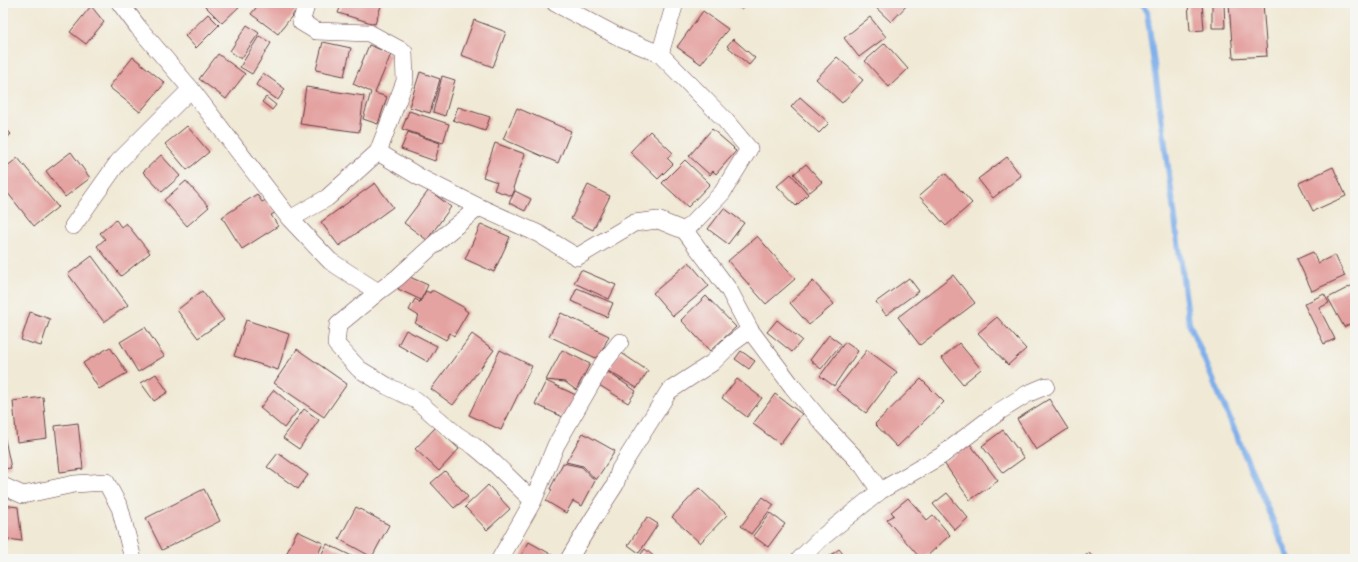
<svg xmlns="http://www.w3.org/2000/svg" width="1358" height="562" font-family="Pangolin,sans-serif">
  <rect width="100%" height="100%" fill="#f6f6f2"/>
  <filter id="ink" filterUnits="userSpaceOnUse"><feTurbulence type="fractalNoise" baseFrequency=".025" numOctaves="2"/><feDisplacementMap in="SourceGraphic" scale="8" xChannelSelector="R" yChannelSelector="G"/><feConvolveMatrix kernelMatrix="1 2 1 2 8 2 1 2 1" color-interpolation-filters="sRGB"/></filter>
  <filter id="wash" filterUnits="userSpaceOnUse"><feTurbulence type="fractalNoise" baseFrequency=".012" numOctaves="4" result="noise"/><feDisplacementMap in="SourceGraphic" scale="16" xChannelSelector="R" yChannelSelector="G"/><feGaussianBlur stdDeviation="0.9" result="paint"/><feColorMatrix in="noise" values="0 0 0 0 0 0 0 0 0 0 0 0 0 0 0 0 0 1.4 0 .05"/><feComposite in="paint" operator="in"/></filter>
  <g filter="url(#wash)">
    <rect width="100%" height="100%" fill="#f0e9d5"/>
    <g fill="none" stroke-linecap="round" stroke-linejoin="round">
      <path stroke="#7fafea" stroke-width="6" d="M 1140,3 L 1147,12 L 1189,323 L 1289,559"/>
    </g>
    <g id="blocks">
      <path fill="#e4a2a0" d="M 202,3 L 243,3 L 222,23 Z
        M 260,3 L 302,3 L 278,34 L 251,14 Z
        M 342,3 L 382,3 L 375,24 L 338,13 Z
        M 731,3 L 745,3 L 742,9 Z
        M 871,3 L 909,3 L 891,22 Z
        M 1188,3 L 1202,3 L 1204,30 L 1190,31 Z
        M 1212,3 L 1224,3 L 1225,28 L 1212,28 Z
        M 1229,3 L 1263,3 L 1267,56 L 1233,58 Z
        M 91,6 L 104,22 L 86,44 L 70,32 Z
        M 703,11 L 728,29 L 701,64 L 677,47 Z
        M 208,14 L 219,25 L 196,48 L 185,36 Z
        M 870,17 L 886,37 L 859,57 L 844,38 Z
        M 474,20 L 506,32 L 493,67 L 461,55 Z
        M 247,25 L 259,33 L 241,59 L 230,51 Z
        M 259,36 L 271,43 L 252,74 L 240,67 Z
        M 733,39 L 755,58 L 749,65 L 727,46 Z
        M 323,42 L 351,48 L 344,76 L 316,70 Z
        M 885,43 L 908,69 L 889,87 L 865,61 Z
        M 369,45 L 391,54 L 375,93 L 387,97 L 378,124 L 363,119 L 371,92 L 353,84 Z
        M 218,54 L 245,74 L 226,99 L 199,79 Z
        M 133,57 L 165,83 L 140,112 L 109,87 Z
        M 837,57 L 863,80 L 842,103 L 816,79 Z
        M 420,72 L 440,79 L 430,113 L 409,107 Z
        M 263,73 L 285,89 L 278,100 L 256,85 Z
        M 442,76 L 455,80 L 445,116 L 433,112 Z
        M 306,87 L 364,96 L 359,132 L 300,124 Z
        M 266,97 L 276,105 L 272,110 L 262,102 Z
        M 800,97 L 829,123 L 819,133 L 791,107 Z
        M 458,107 L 490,117 L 485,131 L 453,120 Z
        M 517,108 L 571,131 L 558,163 L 503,139 Z
        M 409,111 L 449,124 L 443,143 L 402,129 Z
        M 3,126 L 11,134 L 3,141 Z
        M 187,126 L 209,152 L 187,170 L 165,144 Z
        M 712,129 L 734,148 L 733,149 L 736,151 L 716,174 L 713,171 L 710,175 L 689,156 Z
        M 650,131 L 673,153 L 667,158 L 673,164 L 658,179 L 630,152 Z
        M 408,132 L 440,143 L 435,161 L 401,149 Z
        M 495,143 L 525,154 L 513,188 L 515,189 L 512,196 L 494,190 L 497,182 L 483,177 Z
        M 71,152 L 90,178 L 65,197 L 46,171 Z
        M 161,155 L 180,176 L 162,192 L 143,172 Z
        M 1007,157 L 1021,176 L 993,198 L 978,179 Z
        M 18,158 L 58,207 L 34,226 L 3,187 L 3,169 Z
        M 685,160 L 710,184 L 688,207 L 662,183 Z
        M 806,164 L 822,182 L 810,192 L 794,174 Z
        M 1333,167 L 1346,196 L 1313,211 L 1299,183 Z
        M 945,173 L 972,203 L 946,226 L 919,196 Z
        M 791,174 L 808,194 L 796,206 L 777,186 Z
        M 186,181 L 209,207 L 187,226 L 164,200 Z
        M 375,183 L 393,207 L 339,246 L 321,222 Z
        M 588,185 L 610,196 L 593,230 L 571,219 Z
        M 429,190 L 451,207 L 427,240 L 404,223 Z
        M 515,191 L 531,199 L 525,211 L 509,203 Z
        M 257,194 L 262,202 L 266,200 L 275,213 L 271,215 L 278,226 L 242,249 L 222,217 Z
        M 724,208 L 744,223 L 728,244 L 708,229 Z
        M 116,220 L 121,227 L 126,223 L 150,253 L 121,276 L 97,246 L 105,239 L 100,233 Z
        M 481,224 L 510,237 L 494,272 L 465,259 Z
        M 757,236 L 795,279 L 766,304 L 728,261 Z
        M 1313,252 L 1318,263 L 1335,255 L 1345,276 L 1312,291 L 1297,259 Z
        M 92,256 L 128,305 L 104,322 L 68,274 Z
        M 689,262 L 709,286 L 673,316 L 653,293 Z
        M 581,270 L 616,285 L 609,299 L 574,283 Z
        M 405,275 L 428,285 L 421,300 L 398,289 Z
        M 953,275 L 975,303 L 920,345 L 898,317 Z
        M 909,278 L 919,291 L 886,315 L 876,302 Z
        M 813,281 L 834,304 L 809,325 L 790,303 Z
        M 1355,284 L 1355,321 L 1344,327 L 1328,298 Z
        M 577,288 L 613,303 L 607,317 L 571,301 Z
        M 202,291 L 224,320 L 198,338 L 177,310 Z
        M 426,291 L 430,293 L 431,291 L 434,291 L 465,308 L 464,309 L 468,312 L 454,336 L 450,333 L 446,340 L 415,323 L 419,316 L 409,310 L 415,299 L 420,302 L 419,303 Z
        M 1324,294 L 1329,303 L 1319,308 L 1335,339 L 1324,344 L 1304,304 Z
        M 706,296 L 736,327 L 710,351 L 681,320 Z
        M 30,312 L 50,319 L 41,346 L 21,340 Z
        M 561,313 L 609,336 L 598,359 L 549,336 Z
        M 997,317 L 1026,349 L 1008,365 L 978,333 Z
        M 246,320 L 289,334 L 278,370 L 234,356 Z
        M 777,320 L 802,340 L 792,352 L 767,332 Z
        M 145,327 L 164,356 L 138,372 L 120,342 Z
        M 406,330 L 437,346 L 428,362 L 398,345 Z
        M 472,334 L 494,350 L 453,405 L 431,389 Z
        M 829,335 L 841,344 L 821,369 L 810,360 Z
        M 845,342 L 858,351 L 834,386 L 820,376 Z
        M 959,343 L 981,369 L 963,384 L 942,358 Z
        M 110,347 L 127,373 L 99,389 L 83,363 Z
        M 297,349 L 347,384 L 324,417 L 274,383 Z
        M 500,350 L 532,366 L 501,430 L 469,415 Z
        M 562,350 L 590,364 L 576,390 L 565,382 L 546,380 Z
        M 867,350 L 897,372 L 866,413 L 836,390 Z
        M 741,351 L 755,361 L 749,369 L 735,359 Z
        M 620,352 L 648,371 L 637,388 L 608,371 Z
        M 608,372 L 636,391 L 628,403 L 599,385 Z
        M 156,374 L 168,392 L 154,401 L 141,383 Z
        M 737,379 L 762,398 L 747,417 L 722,398 Z
        M 921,379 L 944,402 L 897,447 L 875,424 Z
        M 546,381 L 576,395 L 565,418 L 535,404 Z
        M 274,390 L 298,410 L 284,428 L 260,408 Z
        M 775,394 L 802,414 L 780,444 L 753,424 Z
        M 43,397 L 47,438 L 17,442 L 13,401 Z
        M 1049,399 L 1068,429 L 1036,450 L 1017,419 Z
        M 304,409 L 319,420 L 299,449 L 283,438 Z
        M 78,423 L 83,469 L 60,472 L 55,426 Z
        M 436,427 L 459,449 L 439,471 L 415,449 Z
        M 3,430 L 11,468 L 3,469 Z
        M 1003,430 L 1024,458 L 1003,473 L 982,446 Z
        M 583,433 L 615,451 L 596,480 L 583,466 L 566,462 Z
        M 970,444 L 998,481 L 970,500 L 944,463 Z
        M 278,453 L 308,475 L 298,489 L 267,467 Z
        M 563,463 L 582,467 L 595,481 L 582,506 L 573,501 L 566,513 L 546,501 L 552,490 L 550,489 Z
        M 445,471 L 468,497 L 454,508 L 431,483 Z
        M 488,485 L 510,509 L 487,530 L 465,507 Z
        M 699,488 L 727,515 L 700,543 L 672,517 Z
        M 204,489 L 220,521 L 162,550 L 146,518 Z
        M 947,493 L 968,518 L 955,530 L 933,504 Z
        M 763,497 L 774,505 L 751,534 L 741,526 Z
        M 908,498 L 927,520 L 933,515 L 950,535 L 924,559 L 921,559 L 887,520 L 894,515 L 891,512 Z
        M 3,505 L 18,507 L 22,541 L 8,539 L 3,541 Z
        M 356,507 L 389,525 L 372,557 L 339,539 Z
        M 770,513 L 785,524 L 768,547 L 753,536 Z
        M 647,517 L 658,524 L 639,553 L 628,545 Z
        M 297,531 L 323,543 L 316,559 L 284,559 Z
        M 529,542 L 556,557 L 555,559 L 519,559 Z
        M 327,544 L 358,559 L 319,559 Z
        M 645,549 L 657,559 L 637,559 Z
        M 839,549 L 847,559 L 826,559 Z
        M 1089,553 L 1094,559 L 1081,559 Z"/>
    </g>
  </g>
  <g filter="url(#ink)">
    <use href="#blocks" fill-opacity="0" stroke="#633d44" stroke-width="1"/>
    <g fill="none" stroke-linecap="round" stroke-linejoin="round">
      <defs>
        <path id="street" d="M 120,3 L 138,27 L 191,89 L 290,219 L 330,261 L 378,292 L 338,325 L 336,344 L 359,369 L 387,386 L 416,400 L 457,435 L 474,446 L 493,462 L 533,501
          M 307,3 L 301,22 L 316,31 L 369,33 L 404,52 L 405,81 L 378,152 L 421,178 L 479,207
          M 555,3 L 619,37 L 660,54 L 675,3
          M 660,54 L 725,120 L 749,149 L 722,193 L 685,231
          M 290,219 L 327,198 L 378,152
          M 73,226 L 119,161 L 191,89
          M 378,292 L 397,278 L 440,239 L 479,207 L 539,234 L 577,257 L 634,223 L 658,220 L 685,231 L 729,290 L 750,330 L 731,344 L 712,363 L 669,391 L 620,469 L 615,485 L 593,519 L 569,559
          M 750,330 L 792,386 L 824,425 L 863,466 L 880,491
          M 3,486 L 23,495 L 74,484 L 106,482 L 120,508 L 133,559
          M 500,559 L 533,501 L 556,445 L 602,365 L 620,342
          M 800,559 L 820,539 L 880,491 L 941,456 L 1000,411 L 1027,394 L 1046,386"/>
      </defs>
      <use href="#street" stroke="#633d44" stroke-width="18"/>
      <use href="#street" stroke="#fff" stroke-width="17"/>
    </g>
  </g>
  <rect width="1358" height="562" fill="none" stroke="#f6f6f2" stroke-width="16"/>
</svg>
